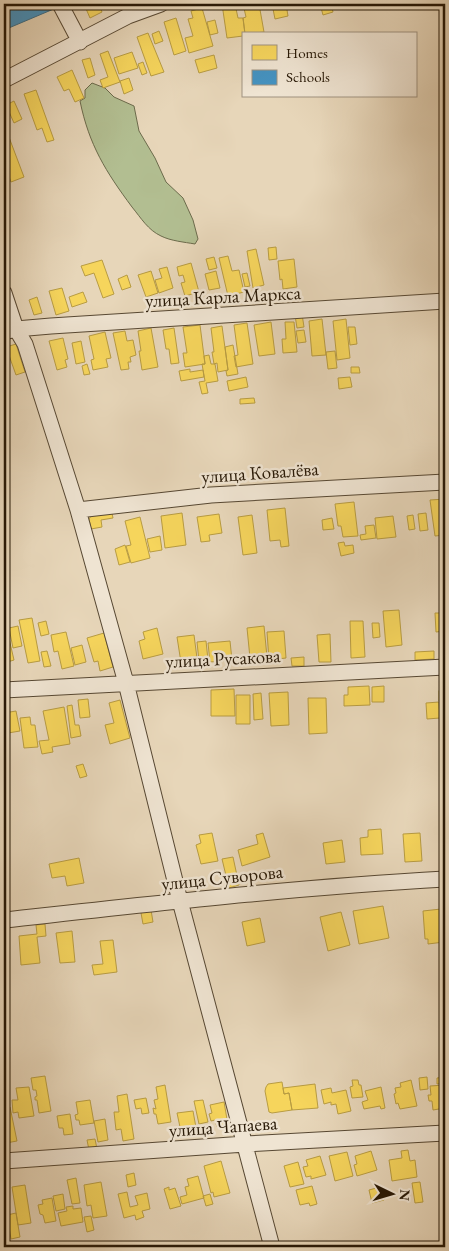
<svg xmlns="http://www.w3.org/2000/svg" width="449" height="1251" font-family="'EB Garamond',serif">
  <rect width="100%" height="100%" fill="#e7d6b9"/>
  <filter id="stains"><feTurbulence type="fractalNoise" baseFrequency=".004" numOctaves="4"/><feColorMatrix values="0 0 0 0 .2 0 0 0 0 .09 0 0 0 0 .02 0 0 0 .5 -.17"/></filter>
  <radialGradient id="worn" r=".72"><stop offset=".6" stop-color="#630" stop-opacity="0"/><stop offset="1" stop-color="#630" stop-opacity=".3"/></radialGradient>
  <path fill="#b2be91" stroke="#6c6b4c" d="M 92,83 L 105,88 L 114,97 L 134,106 L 139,131 L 155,158 L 166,182 L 183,198 L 193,220 L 198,239 L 195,244 C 184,242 171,241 161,236 C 148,230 141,218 132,207 C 106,172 89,145 80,101 L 85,98 L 85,90 Z"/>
  <path fill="#f6d55c" stroke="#b89c42" d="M 84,4 L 99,4 L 102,12 L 90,18 Z
    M 222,4 L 235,4 L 238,18 L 243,18 L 245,34 L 243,34 L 243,36 L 227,38 Z
    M 243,4 L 259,4 L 264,32 L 245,34 L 243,18 L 246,17 Z
    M 272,4 L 286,4 L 288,16 L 275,19 Z
    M 289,4 L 309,4 L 309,5 L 290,9 Z
    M 320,4 L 331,4 L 333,12 L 323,15 Z
    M 202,8 L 213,46 L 189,53 L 185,38 L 193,36 L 188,19 L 193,18 L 191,11 Z
    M 176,18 L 186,51 L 174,55 L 164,22 Z
    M 215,20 L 218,33 L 210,35 L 207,22 Z
    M 159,31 L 163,41 L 155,44 L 152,34 Z
    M 148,33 L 164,72 L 151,76 L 137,37 Z
    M 108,51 L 120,82 L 103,88 L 100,80 L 108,77 L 100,54 Z
    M 132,52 L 138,68 L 119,74 L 114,58 Z
    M 214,55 L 217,68 L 199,73 L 195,60 Z
    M 90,58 L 95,75 L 88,78 L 82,60 Z
    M 143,62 L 147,73 L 142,75 L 138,64 Z
    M 72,70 L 84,98 L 75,102 L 69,89 L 64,91 L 57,77 Z
    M 129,78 L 133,90 L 124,94 L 120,81 Z
    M 36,90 L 54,140 L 47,142 L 42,128 L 37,130 L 24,94 Z
    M 14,101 L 22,119 L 14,123 L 6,105 Z
    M 4,124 L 24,177 L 11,182 L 4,164 Z
    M 276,247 L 277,259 L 269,260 L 268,248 Z
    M 256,249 L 264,285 L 253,288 L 247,251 Z
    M 228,256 L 232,271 L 239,270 L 244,292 L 228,296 L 219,258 Z
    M 214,257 L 217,268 L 209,270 L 206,259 Z
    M 294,259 L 297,287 L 283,289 L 282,279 L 280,280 L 278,261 Z
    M 102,260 L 114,294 L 103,298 L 94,273 L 85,276 L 81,266 Z
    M 191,263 L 199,292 L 185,296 L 181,283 L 185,282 L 183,275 L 179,276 L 177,267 Z
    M 167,267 L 173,288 L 159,293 L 155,280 L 162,278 L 159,269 Z
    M 151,271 L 158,293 L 146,297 L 138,275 Z
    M 216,271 L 220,288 L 209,290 L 205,274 Z
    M 247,273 L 250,286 L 245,287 L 242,274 Z
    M 127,275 L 131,287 L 122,290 L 118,279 Z
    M 62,288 L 69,311 L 56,315 L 49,291 Z
    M 83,292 L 87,302 L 72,307 L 69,297 Z
    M 37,297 L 42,313 L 34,315 L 29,300 Z
    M 302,314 L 304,327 L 297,328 L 295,315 Z
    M 322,319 L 326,355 L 312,356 L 309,321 Z
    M 346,319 L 350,358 L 337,360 L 333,321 Z
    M 271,322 L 275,354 L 259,356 L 254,325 Z
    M 285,322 L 294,322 L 297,352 L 283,353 L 282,339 L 286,339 Z
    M 247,323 L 253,364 L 236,367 L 234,356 L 238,355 L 234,325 Z
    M 200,325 L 205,364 L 185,367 L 183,353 L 187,353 L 183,327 Z
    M 222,326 L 228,370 L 218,372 L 217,363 L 214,364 L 212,352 L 214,352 L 211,328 Z
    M 348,327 L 355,327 L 357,344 L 350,345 Z
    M 151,328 L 158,367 L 142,370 L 139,351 L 141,351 L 138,331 Z
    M 174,328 L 179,363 L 171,364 L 169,349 L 166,349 L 163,330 Z
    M 304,330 L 306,342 L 298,343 L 296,331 Z
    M 125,331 L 127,341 L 133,340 L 136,355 L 130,357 L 131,362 L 128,362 L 129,369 L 121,370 L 113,333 Z
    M 105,332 L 111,358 L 106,359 L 108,367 L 93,370 L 91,360 L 94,359 L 89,336 Z
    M 63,338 L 68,359 L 65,360 L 67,367 L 57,370 L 49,341 Z
    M 81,341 L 85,362 L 76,364 L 72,343 Z
    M 16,344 L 25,372 L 16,375 L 6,347 Z
    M 233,345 L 238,374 L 227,376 L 226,371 L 228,370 L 225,347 Z
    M 335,351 L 337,368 L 328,369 L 326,352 Z
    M 209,355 L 211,364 L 215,364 L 218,381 L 206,383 L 208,393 L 202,394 L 199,382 L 205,381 L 202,364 L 205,364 L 204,356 Z
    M 87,364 L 90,374 L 84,375 L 82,366 Z
    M 351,367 L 359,367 L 360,373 L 351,373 Z
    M 190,369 L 190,372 L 203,370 L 204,377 L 181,381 L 179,371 Z
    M 246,377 L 248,387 L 229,391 L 227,381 Z
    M 350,377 L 352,387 L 339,389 L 338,378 Z
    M 254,398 L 255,403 L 240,404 L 240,399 Z
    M 445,499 L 445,535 L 435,536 L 430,500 Z
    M 354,502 L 358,536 L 343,537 L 341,526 L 338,526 L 335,504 Z
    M 285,508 L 289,546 L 281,547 L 280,540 L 270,541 L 267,510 Z
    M 111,509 L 113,518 L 101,520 L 102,527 L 91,529 L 89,519 L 93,513 Z
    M 182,513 L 186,545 L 165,548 L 161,516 Z
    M 426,513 L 428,530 L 420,531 L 418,514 Z
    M 219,514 L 222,533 L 209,535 L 210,541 L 201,542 L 197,517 Z
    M 252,515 L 257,553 L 243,555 L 238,517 Z
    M 413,515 L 415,529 L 409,530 L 407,516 Z
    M 393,516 L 396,537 L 377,539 L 375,518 Z
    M 140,517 L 150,558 L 131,563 L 126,546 L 131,545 L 125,521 Z
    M 332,518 L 334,529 L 323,530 L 322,520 Z
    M 374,525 L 376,538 L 361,540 L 360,535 L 366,534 L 365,526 Z
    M 160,536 L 162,550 L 150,552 L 147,539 Z
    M 344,542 L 345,546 L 353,545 L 354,553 L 341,556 L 338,543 Z
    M 125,545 L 130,562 L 119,565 L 115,549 Z
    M 399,610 L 402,645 L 386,647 L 383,611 Z
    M 435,613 L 445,613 L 445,633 L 445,631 L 436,632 Z
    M 4,617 L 14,660 L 4,663 Z
    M 32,618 L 40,661 L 28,663 L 19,620 Z
    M 46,621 L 49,634 L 41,636 L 38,623 Z
    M 350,621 L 363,621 L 365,657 L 351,658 Z
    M 372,623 L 379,623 L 380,637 L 373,638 Z
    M 18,626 L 22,646 L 13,648 L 9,628 Z
    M 264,626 L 267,657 L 250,658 L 247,628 Z
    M 157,628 L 163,654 L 143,659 L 139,641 L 145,639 L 143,632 Z
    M 284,631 L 286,658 L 269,660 L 267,632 Z
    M 66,632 L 74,666 L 62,669 L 58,651 L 54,652 L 51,635 Z
    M 104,633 L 113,667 L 100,671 L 98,661 L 94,662 L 87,638 Z
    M 330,634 L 331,662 L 319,662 L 317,635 Z
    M 194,635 L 198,666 L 182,669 L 177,637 Z
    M 206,641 L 208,660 L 199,661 L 197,642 Z
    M 230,641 L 232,660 L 210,662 L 208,643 Z
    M 82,645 L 86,662 L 75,665 L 71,648 Z
    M 47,651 L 51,666 L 44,667 L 41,652 Z
    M 434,651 L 434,659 L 415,660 L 415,652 Z
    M 304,657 L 304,666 L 292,666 L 291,658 Z
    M 444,682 L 445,709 L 443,709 L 443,701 L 439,701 L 439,691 L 441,687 L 444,687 Z
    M 369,686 L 370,705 L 344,706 L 344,695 L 348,695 L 348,687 Z
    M 384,686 L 384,702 L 372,702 L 372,687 Z
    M 234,689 L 235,716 L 211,716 L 211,690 Z
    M 288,692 L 289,725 L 271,726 L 269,693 Z
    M 261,693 L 263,719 L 254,720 L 253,694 Z
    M 236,695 L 250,695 L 250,724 L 236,724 Z
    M 308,698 L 326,698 L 327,733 L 309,734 Z
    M 88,699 L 90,717 L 80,718 L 78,700 Z
    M 120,700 L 130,738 L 110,744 L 105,725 L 114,723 L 109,703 Z
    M 439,702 L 440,718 L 427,719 L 426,703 Z
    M 72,705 L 75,725 L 79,725 L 81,736 L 71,738 L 67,706 Z
    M 64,707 L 70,744 L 52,747 L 53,752 L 42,754 L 39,741 L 49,740 L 43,711 Z
    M 16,711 L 20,731 L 8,733 L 4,713 Z
    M 30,717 L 31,725 L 35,725 L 38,747 L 24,748 L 20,718 Z
    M 83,764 L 87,776 L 80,778 L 76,766 Z
    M 381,829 L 383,854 L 361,855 L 360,838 L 368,837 L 368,830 Z
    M 212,833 L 218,861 L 201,864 L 196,845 L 201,843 L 199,835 Z
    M 263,833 L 270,857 L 242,866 L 238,850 L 258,844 L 256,835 Z
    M 420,833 L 422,861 L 405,862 L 403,834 Z
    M 342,840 L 345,862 L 326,864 L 323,843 Z
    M 233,857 L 239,885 L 229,888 L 222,859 Z
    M 79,858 L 84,883 L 67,886 L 65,876 L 52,878 L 49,864 Z
    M 383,906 L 389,938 L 359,944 L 353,911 Z
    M 441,909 L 444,942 L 428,944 L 428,939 L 425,939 L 423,911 Z
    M 151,910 L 153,922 L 143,924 L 141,913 Z
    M 341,912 L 350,945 L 328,951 L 320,917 Z
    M 260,918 L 265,942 L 247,946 L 242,922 Z
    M 45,924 L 46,936 L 37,937 L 40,963 L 21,965 L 19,936 L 37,934 L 36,925 Z
    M 72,931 L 75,962 L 60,963 L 56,933 Z
    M 113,940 L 117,972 L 94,975 L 92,965 L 103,964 L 100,941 Z
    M 45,1076 L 51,1111 L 39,1113 L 37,1100 L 35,1100 L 35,1097 L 37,1096 L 36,1090 L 33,1090 L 31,1078 Z
    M 427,1077 L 428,1089 L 420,1090 L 419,1078 Z
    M 445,1077 L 445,1083 L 437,1084 L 437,1078 Z
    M 352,1080 L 358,1080 L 359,1085 L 361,1085 L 363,1097 L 352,1098 L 350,1087 L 353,1086 Z
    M 411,1080 L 417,1106 L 400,1109 L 398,1103 L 396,1104 L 394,1094 L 396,1093 L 395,1088 L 401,1087 L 400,1083 Z
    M 282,1082 L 284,1094 L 289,1093 L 292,1110 L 272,1113 L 269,1112 L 265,1091 L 266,1087 L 268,1084 Z
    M 315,1084 L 318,1108 L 292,1110 L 289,1093 L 284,1094 L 283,1088 Z
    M 165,1085 L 171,1122 L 158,1124 L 156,1114 L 154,1114 L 153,1108 L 156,1109 L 154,1100 L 158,1099 L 156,1087 Z
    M 445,1085 L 445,1108 L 433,1110 L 432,1101 L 429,1101 L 428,1095 L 431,1095 L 430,1086 Z
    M 29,1087 L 34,1116 L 19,1118 L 18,1112 L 13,1113 L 12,1100 L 18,1100 L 16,1088 Z
    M 381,1087 L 385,1108 L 381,1109 L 380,1106 L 364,1109 L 362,1102 L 368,1100 L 365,1091 Z
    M 331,1088 L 332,1093 L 346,1090 L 351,1111 L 338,1114 L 336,1104 L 331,1105 L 331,1102 L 324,1104 L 321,1090 Z
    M 127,1094 L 134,1139 L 123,1141 L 121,1129 L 116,1130 L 114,1112 L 119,1112 L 117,1096 Z
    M 146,1098 L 149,1113 L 142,1114 L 141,1108 L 136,1109 L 134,1100 Z
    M 90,1100 L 94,1123 L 80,1125 L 79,1120 L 76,1120 L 75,1115 L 78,1114 L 76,1102 Z
    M 203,1100 L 208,1122 L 199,1124 L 194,1101 Z
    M 224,1102 L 228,1125 L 217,1127 L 215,1120 L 211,1121 L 209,1114 L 212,1113 L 210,1105 Z
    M 4,1105 L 6,1105 L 7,1107 L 10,1107 L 17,1141 L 6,1143 L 4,1133 Z
    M 193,1111 L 197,1133 L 185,1135 L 183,1127 L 180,1127 L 177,1113 Z
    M 70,1114 L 73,1134 L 64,1135 L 63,1128 L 59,1128 L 57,1116 Z
    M 105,1119 L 108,1140 L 98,1142 L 94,1121 Z
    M 95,1139 L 97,1149 L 89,1150 L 87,1140 Z
    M 408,1150 L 410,1161 L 415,1160 L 417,1177 L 392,1181 L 389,1160 L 402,1158 L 401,1151 Z
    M 371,1151 L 377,1170 L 357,1176 L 354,1165 L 357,1164 L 355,1156 Z
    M 347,1152 L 353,1176 L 335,1181 L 329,1156 Z
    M 320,1156 L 326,1175 L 311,1179 L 311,1176 L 306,1177 L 303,1167 L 308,1166 L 306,1160 Z
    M 221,1161 L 230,1193 L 214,1197 L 213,1192 L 211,1193 L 204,1166 Z
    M 298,1162 L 304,1184 L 290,1187 L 284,1166 Z
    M 134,1173 L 136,1185 L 128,1187 L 126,1175 Z
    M 198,1176 L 204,1198 L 182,1204 L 180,1197 L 187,1195 L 185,1187 L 189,1186 L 187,1179 Z
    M 76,1178 L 80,1203 L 72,1204 L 67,1180 Z
    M 101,1182 L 107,1216 L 93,1218 L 91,1205 L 87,1206 L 84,1185 Z
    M 420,1182 L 423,1202 L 415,1203 L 412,1183 Z
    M 25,1185 L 31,1223 L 18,1225 L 12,1187 Z
    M 312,1186 L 317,1204 L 310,1206 L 309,1203 L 300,1205 L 296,1190 Z
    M 169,1187 L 169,1190 L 175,1188 L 181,1206 L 170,1209 L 164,1189 Z
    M 380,1187 L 384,1200 L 372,1203 L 369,1190 Z
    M 127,1192 L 130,1207 L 138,1205 L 135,1196 L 147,1193 L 150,1209 L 142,1211 L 144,1217 L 136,1220 L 135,1215 L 124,1218 L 118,1194 Z
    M 63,1194 L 65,1209 L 56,1211 L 53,1196 Z
    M 210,1194 L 213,1204 L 206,1206 L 203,1196 Z
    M 52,1198 L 56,1221 L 45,1223 L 43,1215 L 40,1214 L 38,1205 L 43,1204 L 42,1200 Z
    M 73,1206 L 73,1209 L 81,1208 L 83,1222 L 61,1226 L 58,1213 L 67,1211 L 66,1207 Z
    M 16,1213 L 20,1237 L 11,1239 L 7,1215 Z
    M 91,1216 L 94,1230 L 87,1232 L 84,1217 Z"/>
  <path fill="#4393c3" stroke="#3b6e8a" d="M 4,4 L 54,4 L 56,8 L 4,30 Z"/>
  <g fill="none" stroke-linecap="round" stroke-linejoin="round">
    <defs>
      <path id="minor" d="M 60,4 L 80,42
        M 4,80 L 128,16 L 161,4
        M 4,293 L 16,329 L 25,344 L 78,510 L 126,683 L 180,901 L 272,1247
        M 4,332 L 16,329 L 51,326 L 445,301
        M 78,510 L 211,495 L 445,482
        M 4,690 L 445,667
        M 4,920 C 151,904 298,887 445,879
        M 4,1161 L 245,1144 L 445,1133"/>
    </defs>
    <use href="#minor" stroke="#574833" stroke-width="17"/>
    <use href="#minor" stroke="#efe4d2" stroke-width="15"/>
  </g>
  <g text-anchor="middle" stroke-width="5" stroke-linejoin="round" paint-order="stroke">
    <g font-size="19" fill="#271806" stroke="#efe4d2">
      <text transform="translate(223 296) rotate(-3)" y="7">улица Карла Маркса</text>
      <text transform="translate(260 472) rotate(-4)" y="7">улица Ковалёва</text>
      <text transform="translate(223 658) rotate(-3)" y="7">улица Русакова</text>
      <text transform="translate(222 877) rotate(-6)" y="7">улица Суворова</text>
      <text transform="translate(223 1126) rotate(-4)" y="7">улица Чапаева</text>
    </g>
  </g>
  <rect width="449" height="1251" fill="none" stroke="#e7d6b9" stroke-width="20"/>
  <rect x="5" y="5" width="439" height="1241" fill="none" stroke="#271806" stroke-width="2.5"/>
  <rect x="10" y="10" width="429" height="1231" fill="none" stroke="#271806"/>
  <rect x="242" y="32" width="175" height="65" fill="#efe4d2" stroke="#9f9280"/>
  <rect x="252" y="45" width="25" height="15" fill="#f6d55c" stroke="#9f9280"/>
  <text x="286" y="58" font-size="15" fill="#271806">Homes</text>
  <rect x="252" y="70" width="25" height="15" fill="#4393c3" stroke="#9f9280"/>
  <text x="286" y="82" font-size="15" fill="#271806">Schools</text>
  <g transform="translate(392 1194) rotate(95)" stroke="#efe4d2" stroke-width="4" paint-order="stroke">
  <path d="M0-4L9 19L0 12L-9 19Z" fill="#271806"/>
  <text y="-8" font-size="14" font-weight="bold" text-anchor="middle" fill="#271806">N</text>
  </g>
  <rect width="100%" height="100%" filter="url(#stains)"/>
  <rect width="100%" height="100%" fill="url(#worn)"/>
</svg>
